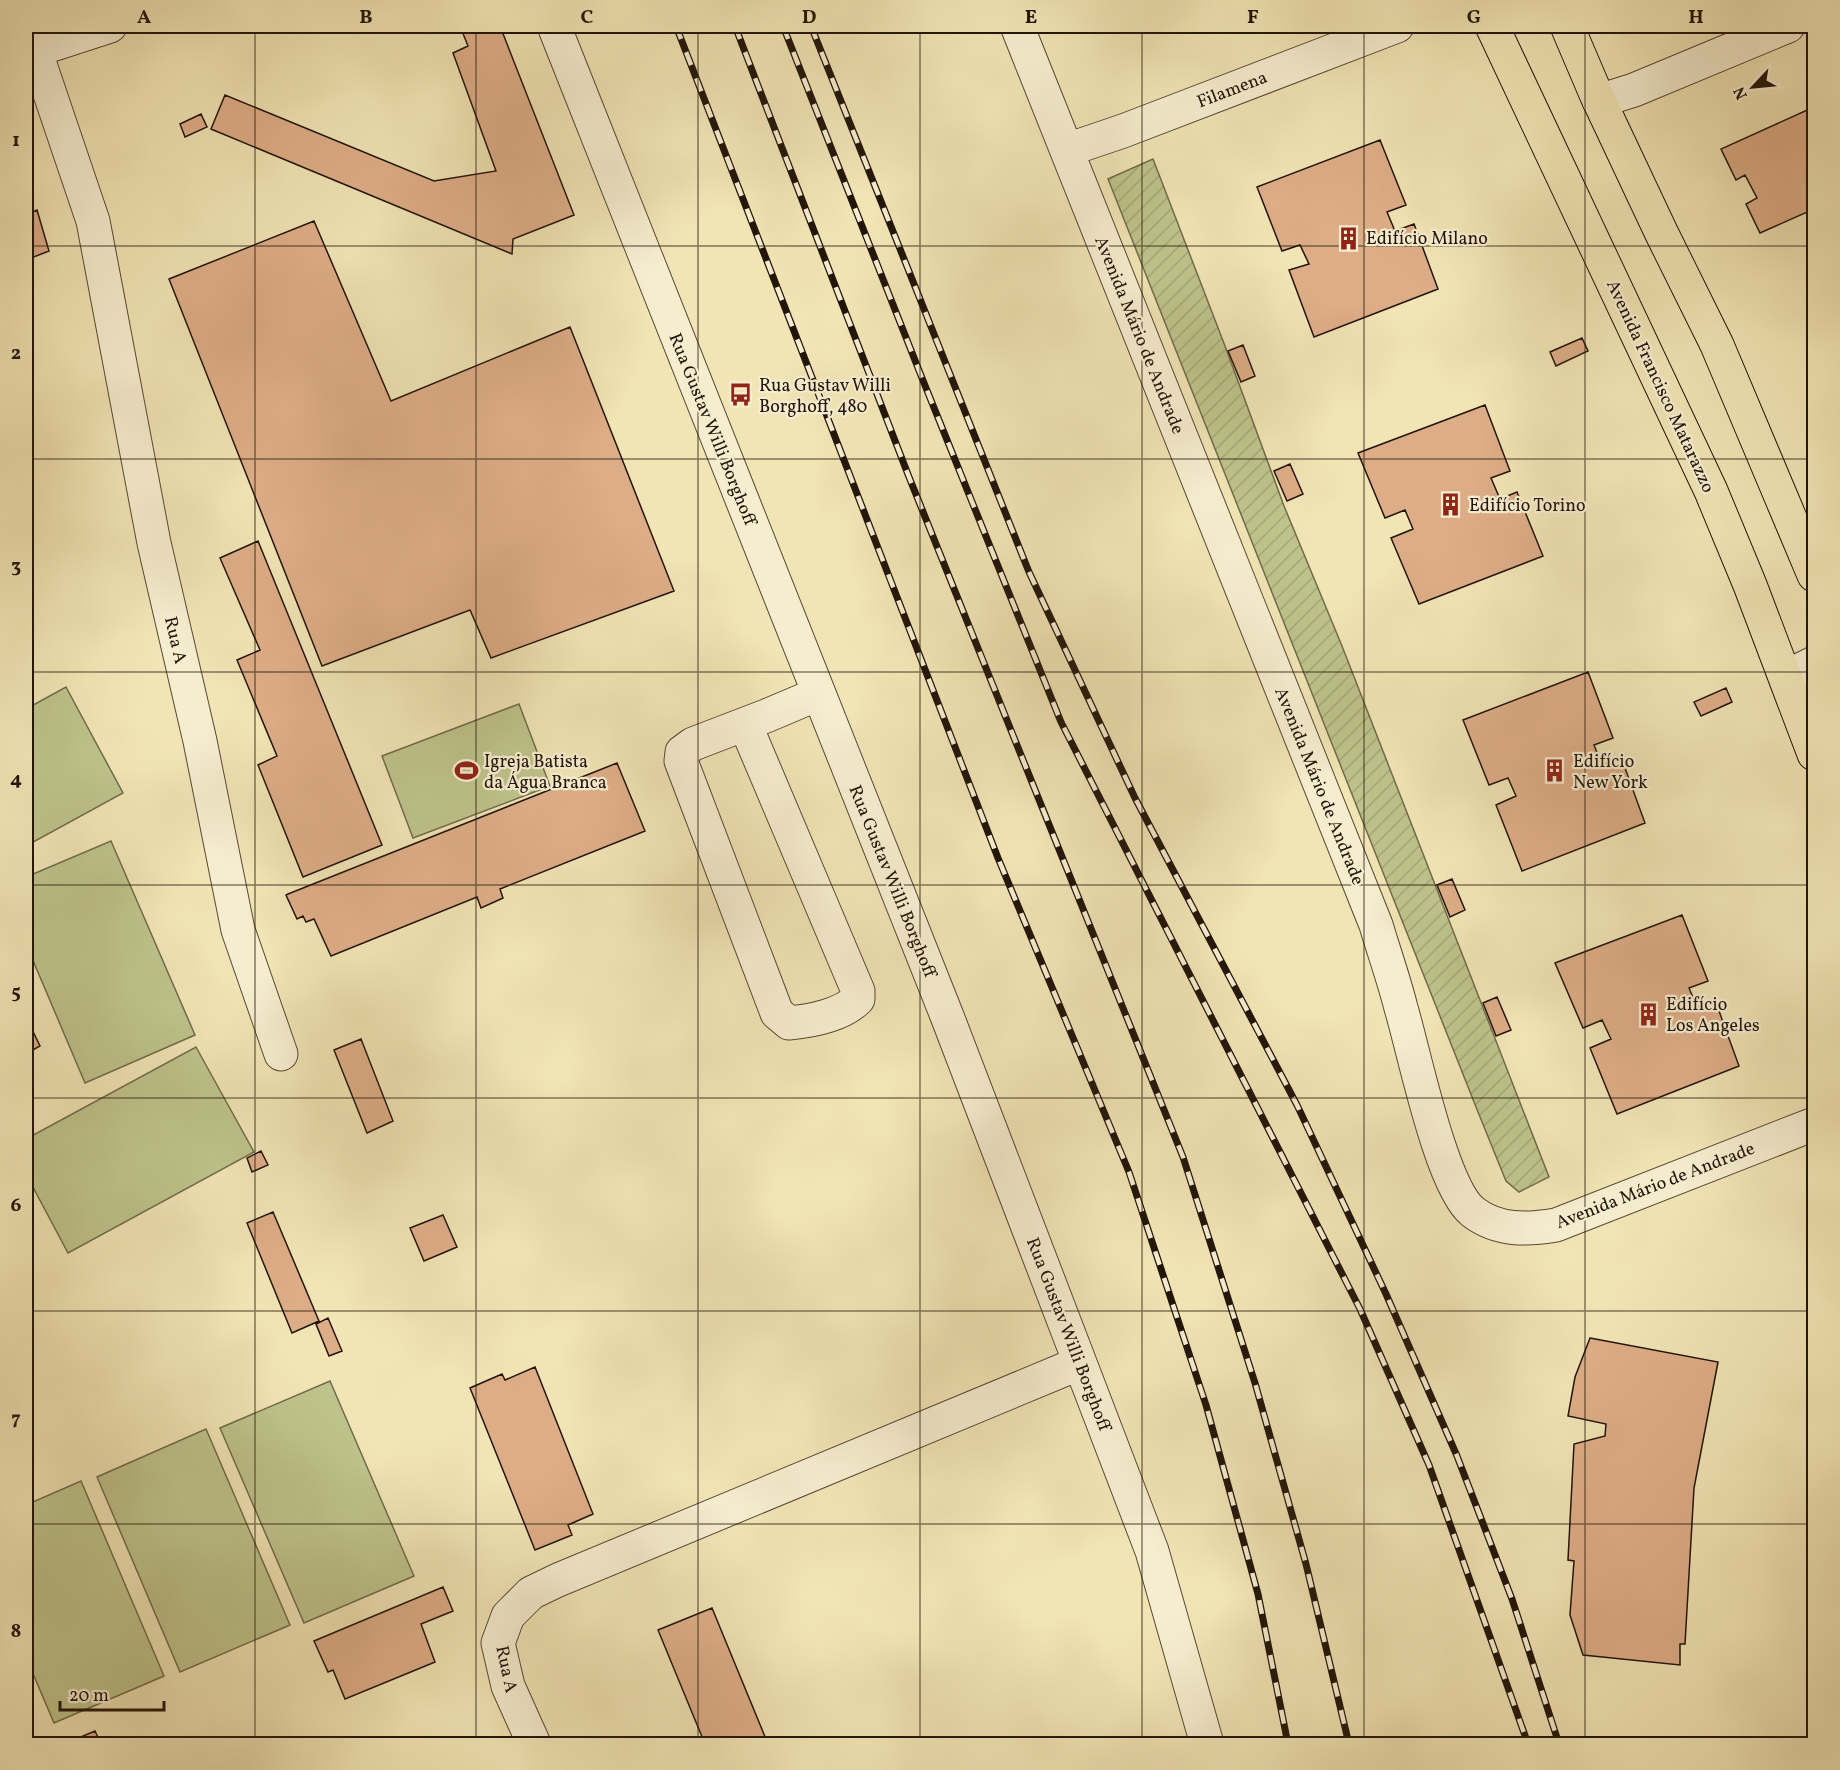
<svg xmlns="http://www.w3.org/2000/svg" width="1840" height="1770" font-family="Vollkorn,serif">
  <defs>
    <pattern id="garden-furrows" width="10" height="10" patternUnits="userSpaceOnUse" patternTransform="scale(1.5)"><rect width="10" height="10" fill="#bec38b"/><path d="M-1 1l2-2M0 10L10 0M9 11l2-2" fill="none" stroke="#a3a777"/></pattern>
  </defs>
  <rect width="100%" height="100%" fill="#f1e4b5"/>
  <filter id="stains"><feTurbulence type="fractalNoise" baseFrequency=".00333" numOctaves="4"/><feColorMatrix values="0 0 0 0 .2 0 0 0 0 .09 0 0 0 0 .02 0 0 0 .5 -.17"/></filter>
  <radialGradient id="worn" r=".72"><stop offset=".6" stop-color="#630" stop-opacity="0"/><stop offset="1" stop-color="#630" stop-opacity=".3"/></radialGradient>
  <path fill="url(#garden-furrows)" stroke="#706c4a" stroke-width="1.5" d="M 1153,159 L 1225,346 L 1284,506 L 1342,646 L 1549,1177 L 1519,1192 L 1506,1181 L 1478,1112 L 1108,179 Z"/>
  <path fill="#bec38b" stroke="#706c4a" stroke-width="1.5" d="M 66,687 L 123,793 L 26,846 L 26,709 Z
    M 519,704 L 550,786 L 413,838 L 382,756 Z
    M 111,841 L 195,1035 L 85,1083 L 26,944 L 26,877 Z
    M 196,1047 L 254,1152 L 68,1253 L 26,1174 L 26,1139 Z
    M 330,1381 L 414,1576 L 304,1623 L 220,1428 Z
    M 206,1429 L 290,1625 L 180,1672 L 97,1477 Z
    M 81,1481 L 164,1676 L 54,1723 L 26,1657 L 26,1505 Z"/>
  <path fill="#ddad87" stroke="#221509" stroke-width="1.5" d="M 460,26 L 500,26 L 574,215 L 513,239 L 512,254 L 211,129 L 225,95 L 434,181 L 496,171 L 453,53 L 468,46 Z
    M 1814,107 L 1814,209 L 1760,233 L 1746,204 L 1757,198 L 1745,175 L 1736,180 L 1721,149 Z
    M 201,114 L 207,127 L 185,137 L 180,124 Z
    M 1380,140 L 1406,205 L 1387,212 L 1395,231 L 1414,224 L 1438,289 L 1314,337 L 1289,270 L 1309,264 L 1300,245 L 1282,251 L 1257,187 Z
    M 37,210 L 49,251 L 26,260 L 26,215 Z
    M 314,221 L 391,401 L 570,327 L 674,591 L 491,658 L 470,610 L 322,666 L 169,279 Z
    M 1582,338 L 1588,351 L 1556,366 L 1550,352 Z
    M 1243,345 L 1255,376 L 1241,382 L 1228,351 Z
    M 1485,405 L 1510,471 L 1491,478 L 1500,499 L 1517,492 L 1543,556 L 1419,604 L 1391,538 L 1413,529 L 1405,510 L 1385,518 L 1358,453 Z
    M 1290,464 L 1303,494 L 1287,501 L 1274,471 Z
    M 258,541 L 382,845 L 303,877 L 258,765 L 277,756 L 237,660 L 260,650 L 220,558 Z
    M 1588,672 L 1613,738 L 1594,745 L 1602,765 L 1621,757 L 1645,823 L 1522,871 L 1496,805 L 1516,796 L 1508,778 L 1489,785 L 1463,720 Z
    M 1726,688 L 1732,702 L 1701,716 L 1694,702 Z
    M 617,763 L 645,831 L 500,889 L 503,898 L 481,908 L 477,897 L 331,956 L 314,919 L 306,922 L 303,916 L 297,919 L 286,895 L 288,894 Z
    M 1452,879 L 1465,910 L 1450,917 L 1437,885 Z
    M 1682,915 L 1708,981 L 1689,988 L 1697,1007 L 1715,1000 L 1739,1066 L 1617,1114 L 1590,1048 L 1611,1039 L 1602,1020 L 1583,1028 L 1555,963 Z
    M 1497,997 L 1511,1030 L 1496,1036 L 1483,1003 Z
    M 26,1017 L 40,1046 L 26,1054 Z
    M 361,1039 L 393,1121 L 367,1133 L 334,1050 Z
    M 261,1151 L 268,1165 L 252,1172 L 247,1158 Z
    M 273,1212 L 319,1321 L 292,1333 L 247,1223 Z
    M 443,1215 L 457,1247 L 424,1261 L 410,1228 Z
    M 328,1318 L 342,1351 L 329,1356 L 316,1324 Z
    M 1590,1338 L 1718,1362 L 1694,1488 L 1685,1644 L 1680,1644 L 1680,1665 L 1583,1655 L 1570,1615 L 1574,1561 L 1568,1560 L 1574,1444 L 1605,1436 L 1606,1424 L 1568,1416 L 1575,1377 Z
    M 535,1367 L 593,1514 L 568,1525 L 572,1535 L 535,1550 L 470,1388 L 502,1374 L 505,1380 Z
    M 443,1587 L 453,1611 L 421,1624 L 435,1662 L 345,1699 L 333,1670 L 328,1672 L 314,1641 Z
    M 712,1608 L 768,1744 L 705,1744 L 658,1630 Z
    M 95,1731 L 101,1744 L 64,1744 Z"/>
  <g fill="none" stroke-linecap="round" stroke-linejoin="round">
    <defs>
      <path id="minor" d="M 27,26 L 93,221 L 154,543 L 200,741 L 238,930 L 281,1054
        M 554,26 L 947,1016 L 1080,1363 L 1152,1551 L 1207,1744
        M 1017,26 L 1376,925 C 1384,952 1394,980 1401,1008 C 1414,1051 1441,1187 1473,1212 C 1498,1231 1527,1230 1556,1225 L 1814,1124
        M 36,50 L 110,26
        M 1599,101 L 1634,90 L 1788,26
        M 1067,150 L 1123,131 L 1397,26
        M 1786,677 L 1814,663
        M 745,724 L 858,991 L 858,999 C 842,1015 811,1021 789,1023 L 777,1013 L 681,761 L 682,752 L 693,744 L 766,716 L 818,694
        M 534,1744 L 508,1686 L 498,1643 L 508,1616 L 531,1593 L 558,1580 L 1080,1363"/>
      <path id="major" d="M 1492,26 L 1711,491 L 1750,585 L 1814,754
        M 1567,26 L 1596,94 L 1661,232 L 1717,345 L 1814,575"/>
    </defs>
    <use href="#minor" stroke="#564934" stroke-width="35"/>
    <use href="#major" stroke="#221509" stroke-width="35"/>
    <use href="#minor" stroke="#f6edcf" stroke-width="33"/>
    <use href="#major" stroke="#f1e4b5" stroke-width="33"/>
    <defs>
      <path id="rail" d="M 676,26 L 998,858 L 1129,1172 L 1206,1405 L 1258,1594 L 1288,1744
        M 735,26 L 909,477 L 1183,1157 L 1255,1383 L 1306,1564 L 1349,1744
        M 783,26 L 922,378 L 1061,722 L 1360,1309 L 1429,1465 L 1528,1744
        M 811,26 L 1029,572 L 1135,798 L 1297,1105 L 1386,1294 L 1457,1456 L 1512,1599 L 1559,1744"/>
    </defs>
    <use href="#rail" stroke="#221509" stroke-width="7"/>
    <use href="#rail" stroke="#f6edcf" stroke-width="4.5" stroke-dasharray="14" stroke-linecap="butt"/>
  </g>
  <path fill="none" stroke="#221509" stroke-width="1.5" stroke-opacity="0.55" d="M 255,26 L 255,1744M 476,26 L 476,1744M 698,26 L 698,1744M 920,26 L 920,1744M 1142,26 L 1142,1744M 1364,26 L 1364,1744M 1585,26 L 1585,1744M 26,246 L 1814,246M 26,459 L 1814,459M 26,672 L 1814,672M 26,885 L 1814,885M 26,1098 L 1814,1098M 26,1311 L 1814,1311M 26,1524 L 1814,1524"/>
  <defs>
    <symbol id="building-bare" viewBox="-9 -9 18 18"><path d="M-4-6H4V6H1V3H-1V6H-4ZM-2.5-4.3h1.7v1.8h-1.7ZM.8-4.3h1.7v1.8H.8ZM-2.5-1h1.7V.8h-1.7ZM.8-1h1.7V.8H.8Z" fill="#8f2418" stroke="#f6edcf" stroke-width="2.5" paint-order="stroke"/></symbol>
    <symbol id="bus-bare" viewBox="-9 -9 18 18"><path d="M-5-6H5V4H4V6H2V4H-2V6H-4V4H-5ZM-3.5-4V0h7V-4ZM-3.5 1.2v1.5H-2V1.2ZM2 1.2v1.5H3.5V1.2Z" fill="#8f2418" stroke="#f6edcf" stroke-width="2.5" paint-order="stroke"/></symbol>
    <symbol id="stadium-bare" viewBox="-9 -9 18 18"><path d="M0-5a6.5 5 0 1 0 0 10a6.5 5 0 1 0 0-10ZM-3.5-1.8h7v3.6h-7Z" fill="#8f2418" stroke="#f6edcf" stroke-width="2.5" paint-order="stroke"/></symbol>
  </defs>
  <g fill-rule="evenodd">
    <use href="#building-bare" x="1332" y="222" width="33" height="33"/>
    <use href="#bus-bare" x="724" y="378" width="33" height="33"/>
    <use href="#building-bare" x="1434" y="488" width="33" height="33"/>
    <use href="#stadium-bare" x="450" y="754" width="33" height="33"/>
    <use href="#building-bare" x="1538" y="754" width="33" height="33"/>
    <use href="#building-bare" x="1632" y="998" width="33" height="33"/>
  </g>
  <g text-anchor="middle" stroke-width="4.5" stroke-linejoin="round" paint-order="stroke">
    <g font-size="18" fill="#221509" stroke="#f6edcf">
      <text transform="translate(1232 89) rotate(-21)" y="6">Filamena</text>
      <text transform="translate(1140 335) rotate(68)" y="6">Avenida Mário de Andrade</text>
      <text transform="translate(1661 386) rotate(65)" y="6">Avenida Francisco Matarazzo</text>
      <text transform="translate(713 429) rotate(68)" y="6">Rua Gustav Willi Borghoff</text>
      <text transform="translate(176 640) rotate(77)" y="6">Rua A</text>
      <text transform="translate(1320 786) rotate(68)" y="6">Avenida Mário de Andrade</text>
      <text transform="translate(893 881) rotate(68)" y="6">Rua Gustav Willi Borghoff</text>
      <text transform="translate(1655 1185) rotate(-21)" y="6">Avenida Mário de Andrade</text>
      <text transform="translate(1069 1334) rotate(69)" y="6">Rua Gustav Willi Borghoff</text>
      <text transform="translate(507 1669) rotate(78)" y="6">Rua A</text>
    </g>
    <g font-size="18" fill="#221509" stroke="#f6edcf" text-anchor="start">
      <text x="1366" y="244">Edifício Milano</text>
      <text x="759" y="391">Rua Gustav Willi<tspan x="759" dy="21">Borghoff, 480</tspan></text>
      <text x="1469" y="511">Edifício Torino</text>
      <text x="484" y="767">Igreja Batista<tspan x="484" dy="21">da Água Branca</tspan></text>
      <text x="1573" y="767">Edifício<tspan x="1573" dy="21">New York</tspan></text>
      <text x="1666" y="1010">Edifício<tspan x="1666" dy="21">Los Angeles</tspan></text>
    </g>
  </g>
  <rect width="1840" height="1770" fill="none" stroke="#f1e4b5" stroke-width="66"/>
  <g transform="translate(1753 87) rotate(244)" stroke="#f6edcf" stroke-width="4.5" paint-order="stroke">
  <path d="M0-4.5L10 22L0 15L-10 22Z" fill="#221509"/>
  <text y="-9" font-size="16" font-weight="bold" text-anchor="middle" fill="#221509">N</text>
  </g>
  <path d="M60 1701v9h104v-9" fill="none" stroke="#221509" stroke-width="3"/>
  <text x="69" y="1701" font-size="18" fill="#221509" stroke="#f6edcf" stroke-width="4.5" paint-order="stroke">20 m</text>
  <rect x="33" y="33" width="1774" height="1704" fill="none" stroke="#221509" stroke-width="2"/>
  <g font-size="20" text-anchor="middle" font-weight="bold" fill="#221509">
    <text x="144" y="23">A</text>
    <text x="366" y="23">B</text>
    <text x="587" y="23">C</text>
    <text x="809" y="23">D</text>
    <text x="1031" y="23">E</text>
    <text x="1253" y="23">F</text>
    <text x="1474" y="23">G</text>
    <text x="1696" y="23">H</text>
    <text x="16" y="146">1</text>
    <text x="16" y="359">2</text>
    <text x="16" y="572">3</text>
    <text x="16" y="785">4</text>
    <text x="16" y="998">5</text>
    <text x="16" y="1211">6</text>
    <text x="16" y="1424">7</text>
    <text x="16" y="1637">8</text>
  </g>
  <rect width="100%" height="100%" filter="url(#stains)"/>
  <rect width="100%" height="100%" fill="url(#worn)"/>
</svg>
